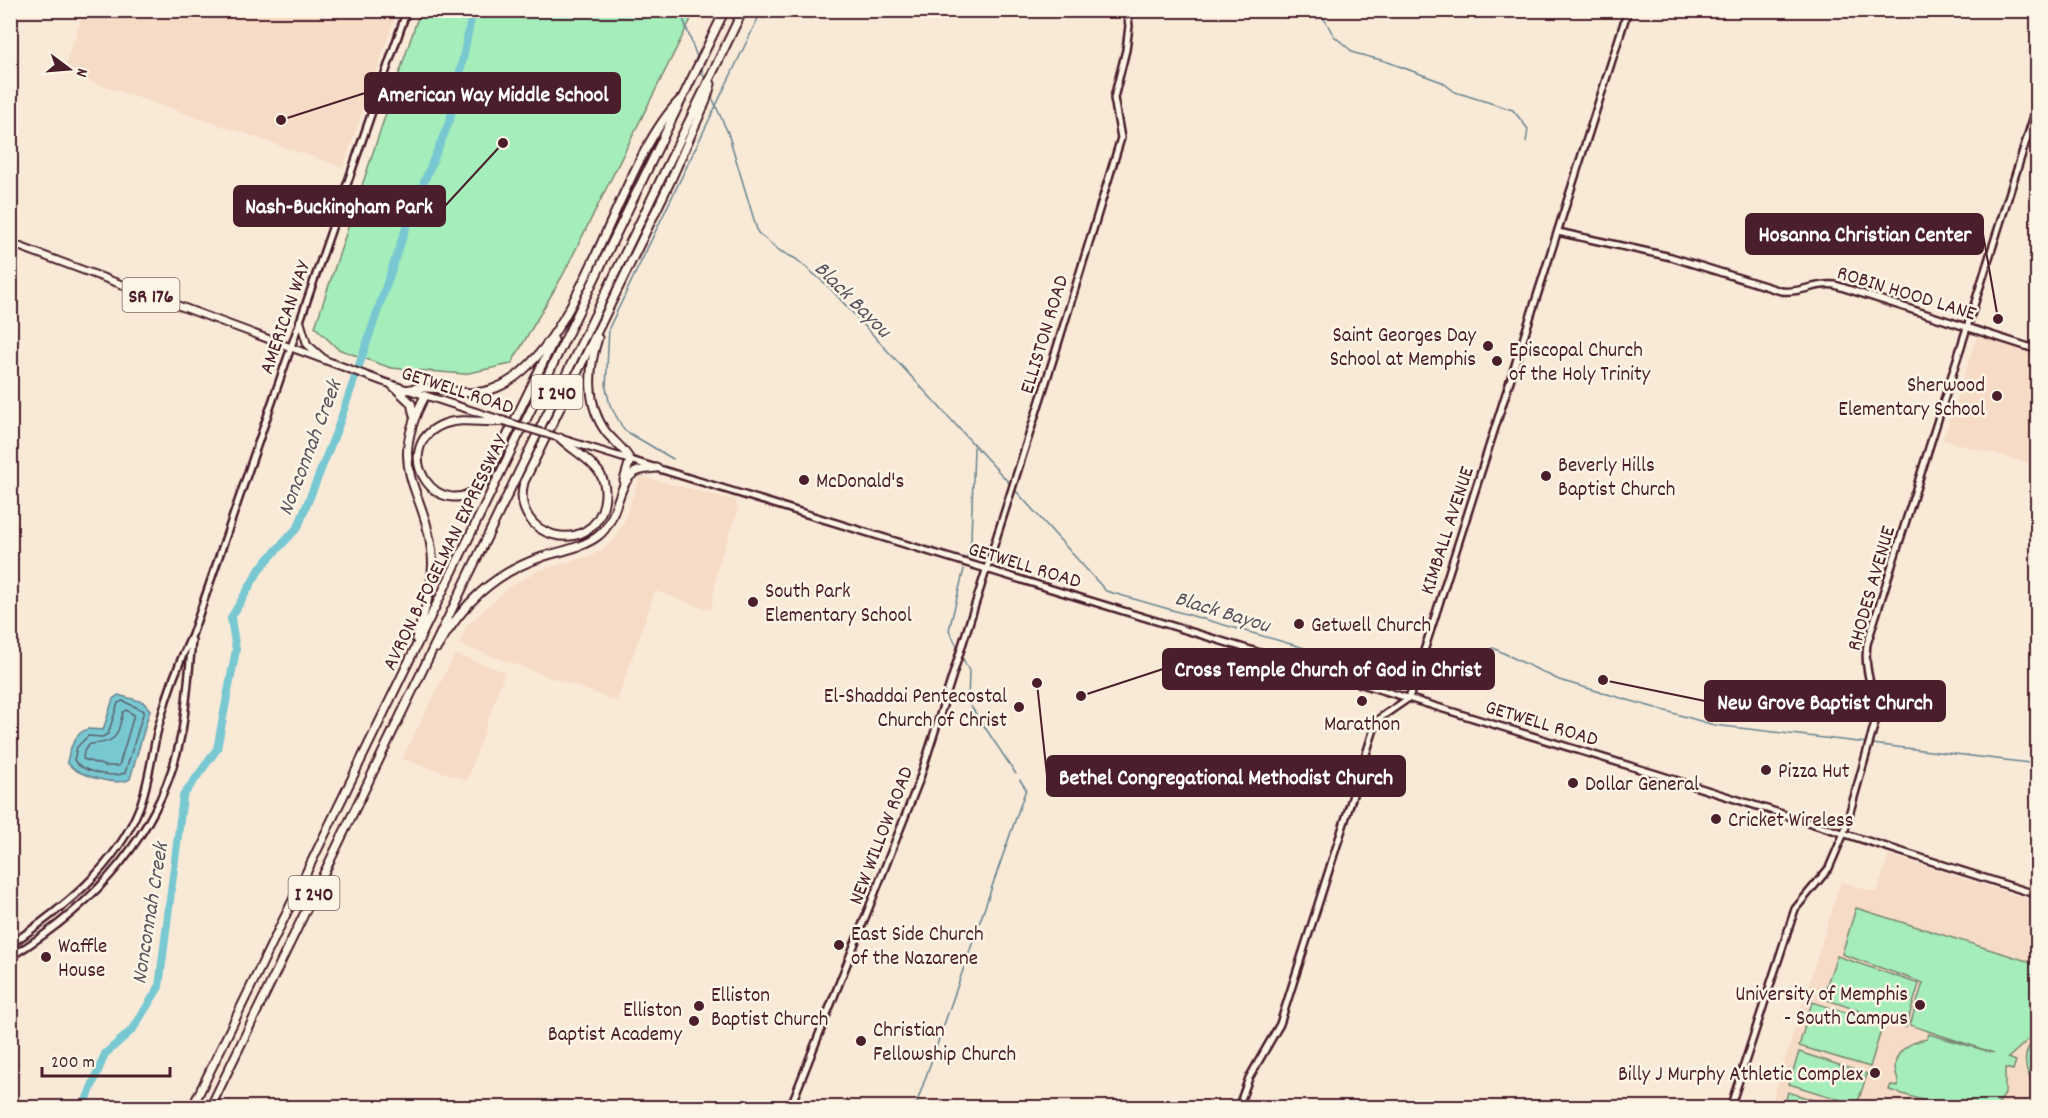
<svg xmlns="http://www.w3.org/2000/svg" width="2048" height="1118" font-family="Dekko,sans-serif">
  <rect width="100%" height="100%" fill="#f9e9d7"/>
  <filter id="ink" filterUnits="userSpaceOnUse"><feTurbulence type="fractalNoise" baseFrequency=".0167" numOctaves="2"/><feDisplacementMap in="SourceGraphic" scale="12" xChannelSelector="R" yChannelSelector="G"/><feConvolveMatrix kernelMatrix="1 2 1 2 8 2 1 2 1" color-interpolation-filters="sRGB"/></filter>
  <g filter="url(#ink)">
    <path fill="#f6dbc7" d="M 84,11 L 397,11 L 343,167 L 63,72 Z
      M 1981,335 L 2037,353 L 2037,465 L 1943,440 L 1976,339 Z
      M 640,476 L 736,501 L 738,510 L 718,565 L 711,610 L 655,591 L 617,701 L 459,644 L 467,626 L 509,587 L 538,571 L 595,554 L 607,546 L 617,536 L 624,521 Z
      M 455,654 L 505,672 L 467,780 L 402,759 Z
      M 1889,855 L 2037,902 L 2037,1107 L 1770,1108 L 1841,881 L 1877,893 Z"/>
    <path fill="#a5edba" stroke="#788672" stroke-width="1.5" d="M 420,11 L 695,11 L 563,275 L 511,364 L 464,374 L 391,368 L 338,349 L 315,327 Z
      M 1856,908 L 2037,964 L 2037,1032 L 2008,1058 L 2016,1061 L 2013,1070 L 2005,1068 L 2005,1094 L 1996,1107 L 1945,1107 L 1889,1090 L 1891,1085 L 1898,1087 C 1899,1081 1897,1079 1896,1073 C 1891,1052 1910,1042 1927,1039 L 1929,1034 L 1994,1053 L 1910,1025 L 1923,983 L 1842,954 Z
      M 1837,956 L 1919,984 L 1906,1027 L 1822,998 Z
      M 1812,1002 L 1883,1024 L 1870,1067 L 1799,1046 Z
      M 2037,1037 L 2037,1086 L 2035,1087 C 2024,1070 2020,1052 2037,1037 Z
      M 1799,1052 L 1867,1074 L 1857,1105 L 1789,1084 Z
      M 1788,1092 L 1835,1107 L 1784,1107 Z"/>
    <path fill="#78c8d2" stroke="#66848f" stroke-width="1.5" d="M 118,695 L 143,702 L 150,710 L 130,779 C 119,787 76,776 67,762 C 69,751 75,732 88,729 C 93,729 99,730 103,730 L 113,699 Z"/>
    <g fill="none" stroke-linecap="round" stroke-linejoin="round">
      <path stroke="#5c636e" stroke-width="1.5" d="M 123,701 L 144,711 L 125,773 C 112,778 81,772 74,760 L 77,747 L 88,736 L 102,737 L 108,734 L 118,703 Z
        M 126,710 L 134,715 L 119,766 L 105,766 L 83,759 L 84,751 L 90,744 C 117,743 117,737 123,712 Z"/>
      <path stroke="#66848f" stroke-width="1.5" d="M 680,10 L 698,60
        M 1319,10 L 1334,36 L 1354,53 L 1385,61 L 1442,82 L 1455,92 L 1513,110 L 1528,129 L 1526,142
        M 701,67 L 705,80
        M 711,95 L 728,133 L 758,233 L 780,251 L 796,259 L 827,285 L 1012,486
        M 673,459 L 624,430 L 610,405 L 606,388 L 609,328 L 762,10
        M 1015,490 L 1106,591 L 1315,651 L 1411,682
        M 967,557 L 971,540 L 974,447
        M 958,648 L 949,630 L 964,569
        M 962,657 L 969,671 L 968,702 L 1016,774
        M 1415,683 L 1426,686 L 1470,656 L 1493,648 L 1559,680 L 1714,725 L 1867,743
        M 1872,744 L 2038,764
        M 915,1108 L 1026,789 L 1020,780"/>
      <path stroke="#78c8d2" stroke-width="8" d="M 83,1108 L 105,1054 L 133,1029 L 159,987 L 183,796 L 217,749 L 236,650 L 231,618 L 261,567 L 298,527 L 338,427 L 411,213 L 450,120 L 473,10"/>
      <defs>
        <path id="secondary" d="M 1558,232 L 1671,257 L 1781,291 C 1800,294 1816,282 1835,285 L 2038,350
          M 630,460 L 1656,774 L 2038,895
          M 10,945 C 63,908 116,868 140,806 C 150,779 152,749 160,721 C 168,691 179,662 192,635 L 407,10
          M 10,957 C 96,905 163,831 182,731 C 187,701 189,670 192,640
          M 790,1108 L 919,781 L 1058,344 L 1121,138 L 1114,98 L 1126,50 L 1129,26 L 1127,10
          M 1238,1108 L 1249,1078 L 1280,1024 L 1374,729 L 1380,718 L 1409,698 L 1628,10
          M 1730,1108 L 1795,909 L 1829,868 L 1844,833 L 1876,719 C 1876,691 1863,675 1867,644 L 2038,103"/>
        <path id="primary" d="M 10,243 L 384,382 L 501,420
          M 300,321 L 307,344 L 324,359
          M 562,439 L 630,460"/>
        <path id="highway" d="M 598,338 C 588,368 586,405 606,432 C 614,442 624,448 630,460 L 624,480
          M 392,385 L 411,403 L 414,416
          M 405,390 C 412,389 420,387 427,388 C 449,388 468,397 490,390 C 579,363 615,164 681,99
          M 504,421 C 485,424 463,417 444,424 C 385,447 440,532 485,481 L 554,340
          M 560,438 C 572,450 589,458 599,472 C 605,481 606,493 604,503 C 593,559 509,539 524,482 L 670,182 L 706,101 L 711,84
          M 416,639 C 424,611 435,585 432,554 C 425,486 385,471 425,396
          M 437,648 C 463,604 492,574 542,557 C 560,551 582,548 598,536 C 619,520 616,485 634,473 C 640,469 649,469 656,468
          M 192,1108 L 725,10
          M 210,1108 L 743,10"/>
      </defs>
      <use href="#secondary" stroke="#4a1f2b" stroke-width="10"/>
      <use href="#primary" stroke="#4a1f2b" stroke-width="10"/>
      <use href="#highway" stroke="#4a1f2b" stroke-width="11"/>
      <use href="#secondary" stroke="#fcf5e5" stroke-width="5"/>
      <use href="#primary" stroke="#fcf5e5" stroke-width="6"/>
      <use href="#highway" stroke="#fcf5e5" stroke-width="7"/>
      <defs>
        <path id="primary-bridge" d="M 504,421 L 556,437"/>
      </defs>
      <use href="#primary-bridge" stroke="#4a1f2b" stroke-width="10" stroke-linecap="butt"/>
      <use href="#primary-bridge" stroke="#fcf5e5" stroke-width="6"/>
    </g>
  </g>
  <g fill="#4a1f2b" stroke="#fcf5e5" stroke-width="2">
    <circle cx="1488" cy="346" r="6"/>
    <circle cx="1497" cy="361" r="6"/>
    <circle cx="1997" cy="396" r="6"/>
    <circle cx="1546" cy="476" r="6"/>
    <circle cx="804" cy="480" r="6"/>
    <circle cx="753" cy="602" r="6"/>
    <circle cx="1299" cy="624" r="6"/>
    <circle cx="1362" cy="701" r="6"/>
    <circle cx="1019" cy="707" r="6"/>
    <circle cx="1766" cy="770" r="6"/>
    <circle cx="1573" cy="783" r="6"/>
    <circle cx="1716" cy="819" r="6"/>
    <circle cx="839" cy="945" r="6"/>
    <circle cx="46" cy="957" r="6"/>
    <circle cx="1920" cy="1005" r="6"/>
    <circle cx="699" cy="1006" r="6"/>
    <circle cx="694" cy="1021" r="6"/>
    <circle cx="861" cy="1041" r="6"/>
    <circle cx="1875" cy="1073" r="6"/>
  </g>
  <g text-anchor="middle" stroke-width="5" stroke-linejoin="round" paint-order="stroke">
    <g fill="#fcf5e5" stroke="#7f5f63" stroke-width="1.5">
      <rect x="122.5" y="278" width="57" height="34" rx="4.5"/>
      <rect x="531.5" y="375" width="51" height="34" rx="4.5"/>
      <rect x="288.5" y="876" width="51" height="34" rx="4.5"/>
    </g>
    <g font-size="20" font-weight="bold" fill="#4a1f2b">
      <text x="151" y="302">SR 176</text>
      <text x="557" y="399">I 240</text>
      <text x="314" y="900">I 240</text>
    </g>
    <g font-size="21" fill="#4a1f2b" stroke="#fcf5e5">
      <text transform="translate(1907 292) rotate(17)" y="7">ROBIN HOOD LANE</text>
      <text transform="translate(284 317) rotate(-71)" y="7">AMERICAN WAY</text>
      <text transform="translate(1043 334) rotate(-73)" y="7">ELLISTON ROAD</text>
      <text transform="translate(458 389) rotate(18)" y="7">GETWELL ROAD</text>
      <text transform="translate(1446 530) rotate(-72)" y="7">KIMBALL AVENUE</text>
      <text transform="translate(444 552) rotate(-64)" y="7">AVRON B FOGELMAN EXPRESSWAY</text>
      <text transform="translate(1025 564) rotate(17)" y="7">GETWELL ROAD</text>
      <text transform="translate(1870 588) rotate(-74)" y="7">RHODES AVENUE</text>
      <text transform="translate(1542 722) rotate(17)" y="7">GETWELL ROAD</text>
      <text transform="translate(880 835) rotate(-69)" y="7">NEW WILLOW ROAD</text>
    </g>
    <g font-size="21" fill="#4a1f2b" stroke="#fcf5e5" text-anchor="start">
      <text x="1476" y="341" text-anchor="end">Saint Georges Day<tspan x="1476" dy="24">School at Memphis</tspan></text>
      <text x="1509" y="356">Episcopal Church<tspan x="1509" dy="24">of the Holy Trinity</tspan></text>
      <text x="1985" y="391" text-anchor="end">Sherwood<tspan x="1985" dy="24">Elementary School</tspan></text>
      <text x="1558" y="471">Beverly Hills<tspan x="1558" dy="24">Baptist Church</tspan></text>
      <text x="816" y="487">McDonald's</text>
      <text x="765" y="597">South Park<tspan x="765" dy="24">Elementary School</tspan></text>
      <text x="1311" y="631">Getwell Church</text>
      <text x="1007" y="702" text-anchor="end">El-Shaddai Pentecostal<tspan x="1007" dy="24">Church of Christ</tspan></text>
      <text x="1362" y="730" text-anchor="middle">Marathon</text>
      <text x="1778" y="777">Pizza Hut</text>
      <text x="1585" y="790">Dollar General</text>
      <text x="1728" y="826">Cricket Wireless</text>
      <text x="851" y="940">East Side Church<tspan x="851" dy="24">of the Nazarene</tspan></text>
      <text x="58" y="952">Waffle<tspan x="58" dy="24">House</tspan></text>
      <text x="1908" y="1000" text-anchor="end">University of Memphis<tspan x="1908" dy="24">- South Campus</tspan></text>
      <text x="711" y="1001">Elliston<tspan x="711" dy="24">Baptist Church</tspan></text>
      <text x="682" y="1016" text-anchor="end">Elliston<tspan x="682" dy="24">Baptist Academy</tspan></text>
      <text x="873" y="1036">Christian<tspan x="873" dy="24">Fellowship Church</tspan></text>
      <text x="1863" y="1080" text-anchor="end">Billy J Murphy Athletic Complex</text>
    </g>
    <g font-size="22" font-style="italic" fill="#58525d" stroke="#fcf5e5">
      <text transform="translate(854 298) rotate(45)" y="8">Black Bayou</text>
      <text transform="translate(308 447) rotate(-69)" y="8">Nonconnah Creek</text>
      <text transform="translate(1223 610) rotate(17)" y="8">Black Bayou</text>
      <text transform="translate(148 913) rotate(-81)" y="8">Nonconnah Creek</text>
    </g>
  </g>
  <path fill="none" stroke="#4a1f2b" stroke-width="2" d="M281 120L365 93M503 143L445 206M1998 319L1983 234M1081 696L1163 669M1603 680L1705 701M1037 683L1047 776"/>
  <g fill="#4a1f2b" stroke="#fcf5e5" stroke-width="2">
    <circle cx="281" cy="120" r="6"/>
    <circle cx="503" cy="143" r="6"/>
    <circle cx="1998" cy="319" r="6"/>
    <circle cx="1081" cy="696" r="6"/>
    <circle cx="1603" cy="680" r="6"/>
    <circle cx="1037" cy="683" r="6"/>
  </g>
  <g fill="#4a1f2b" stroke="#4a1f2b" stroke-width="2">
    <rect x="365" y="73" width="255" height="40" rx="6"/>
    <rect x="234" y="186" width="211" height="40" rx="6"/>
    <rect x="1746" y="214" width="237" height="40" rx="6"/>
    <rect x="1163" y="649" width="331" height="40" rx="6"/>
    <rect x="1705" y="681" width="240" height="40" rx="6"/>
    <rect x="1047" y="756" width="358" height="40" rx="6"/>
  </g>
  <g font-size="22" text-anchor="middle" font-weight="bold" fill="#fff">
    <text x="493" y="101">American Way Middle School</text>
    <text x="339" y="213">Nash-Buckingham Park</text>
    <text x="1865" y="241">Hosanna Christian Center</text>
    <text x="1328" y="676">Cross Temple Church of God in Christ</text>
    <text x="1825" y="709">New Grove Baptist Church</text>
    <text x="1226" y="784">Bethel Congregational Methodist Church</text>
  </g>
  <rect width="2048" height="1118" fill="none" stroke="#fcf5e5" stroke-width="36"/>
  <rect x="18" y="18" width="2012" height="1082" fill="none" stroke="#4a1f2b" stroke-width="2" filter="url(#ink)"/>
  <g transform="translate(69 69) rotate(106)" stroke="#fcf5e5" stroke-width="4.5" paint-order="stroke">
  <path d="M0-4.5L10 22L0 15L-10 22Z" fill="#4a1f2b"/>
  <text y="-9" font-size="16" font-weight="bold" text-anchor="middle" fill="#4a1f2b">N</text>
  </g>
  <path d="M42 1067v9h128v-9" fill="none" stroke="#4a1f2b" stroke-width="3"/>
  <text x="51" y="1067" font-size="18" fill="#4a1f2b" stroke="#fcf5e5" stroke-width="4.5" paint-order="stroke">200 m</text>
</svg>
